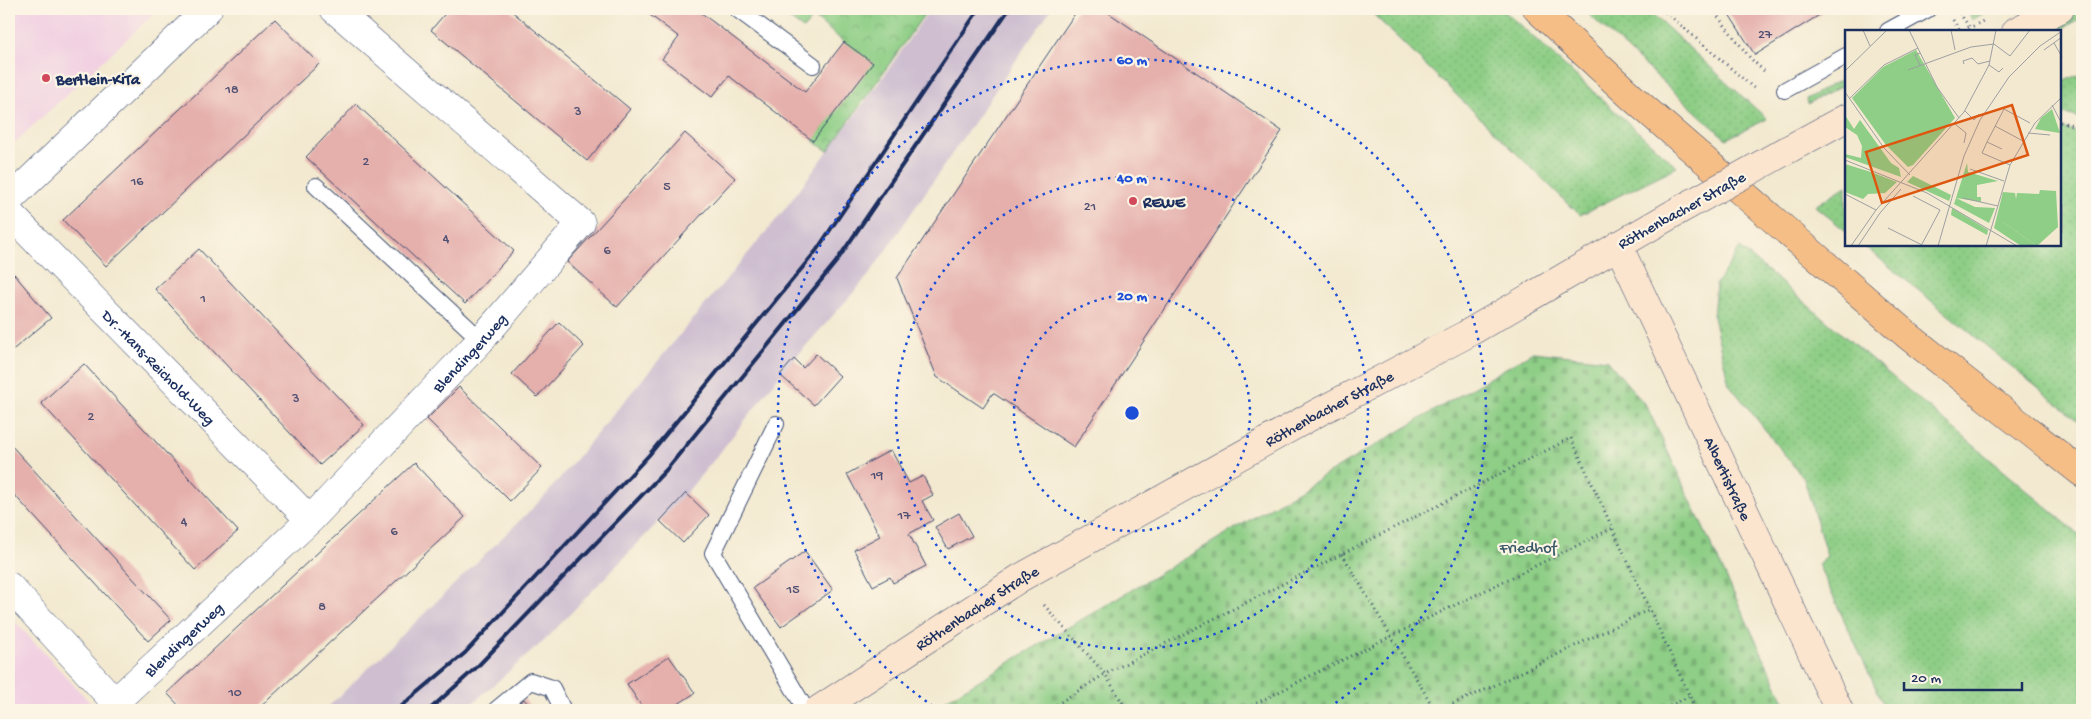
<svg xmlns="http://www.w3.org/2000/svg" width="2091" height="719" font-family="'Gochi Hand',sans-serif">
  <defs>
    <pattern id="grass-dots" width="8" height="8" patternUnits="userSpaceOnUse" patternTransform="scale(1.25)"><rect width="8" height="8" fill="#8ece86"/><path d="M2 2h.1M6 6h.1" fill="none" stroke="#7ab176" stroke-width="1.8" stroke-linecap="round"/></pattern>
    <pattern id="cemetery-stones" width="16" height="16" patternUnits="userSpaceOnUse" patternTransform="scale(1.25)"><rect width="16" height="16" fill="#8ece86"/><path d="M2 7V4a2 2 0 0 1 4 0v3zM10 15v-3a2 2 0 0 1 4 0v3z" fill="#7ab176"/></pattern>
    <pattern id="park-crowns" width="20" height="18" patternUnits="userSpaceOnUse" patternTransform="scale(1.25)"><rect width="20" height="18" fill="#8ece86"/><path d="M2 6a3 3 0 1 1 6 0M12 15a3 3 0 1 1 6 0" fill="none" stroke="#7ab176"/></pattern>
  </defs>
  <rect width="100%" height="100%" fill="#fcf5e5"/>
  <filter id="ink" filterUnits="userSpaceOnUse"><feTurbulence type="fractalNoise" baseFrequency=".02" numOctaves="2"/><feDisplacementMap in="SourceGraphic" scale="10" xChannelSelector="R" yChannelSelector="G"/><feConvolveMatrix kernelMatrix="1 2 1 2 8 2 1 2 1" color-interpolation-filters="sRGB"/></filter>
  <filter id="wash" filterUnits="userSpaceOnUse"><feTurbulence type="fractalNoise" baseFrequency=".0096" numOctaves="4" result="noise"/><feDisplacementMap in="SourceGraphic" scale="20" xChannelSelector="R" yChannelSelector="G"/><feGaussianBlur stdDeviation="1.12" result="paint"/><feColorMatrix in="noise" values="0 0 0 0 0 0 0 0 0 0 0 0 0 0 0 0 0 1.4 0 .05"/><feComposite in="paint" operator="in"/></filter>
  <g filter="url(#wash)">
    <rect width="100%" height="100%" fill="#f3e9d0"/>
    <path fill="#f1d0e2" d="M 9,9 L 159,9 L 9,148 Z
      M 9,615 L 94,707 L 98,710 L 9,710 Z"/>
    <path fill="#cebed0" d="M 930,9 L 1051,9 L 869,275 L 780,375 L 718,455 L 686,493 L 547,638 L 465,710 L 325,710 L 544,497 L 781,214 L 881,80 Z"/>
    <path fill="url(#grass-dots)" stroke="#547e72" d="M 1368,9 L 1502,9 L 1677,167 L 1580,215 Z
      M 1583,9 L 1647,9 L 1767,119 L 1726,139 Z
      M 1976,9 L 1991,9 L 1972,20 L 1969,13 Z
      M 2061,9 L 2082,9 L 2082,18 L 2057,31 L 2021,31 Z
      M 2082,73 L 2082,118 L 2060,113 L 2060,83 Z
      M 1846,77 L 1846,84 L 1807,104 L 1806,99 Z
      M 2060,128 L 2082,133 L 2082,424 L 1863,245 L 2060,245 Z
      M 1846,186 L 1846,231 L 1815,206 Z
      M 1740,248 L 2082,537 L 2082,710 L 1886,710 L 1818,564 L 1827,556 L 1804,479 L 1729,384 L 1713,317 L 1716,284 Z"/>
    <path fill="url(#cemetery-stones)" stroke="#547e72" d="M 1533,352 L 1607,360 L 1647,407 L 1788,710 L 929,710 Z"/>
    <path fill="url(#park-crowns)" stroke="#547e72" d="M 776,9 L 928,9 L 828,151 L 813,141 L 844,42 L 814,17 L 803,29 Z"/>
    <g id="blocks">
      <path fill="#e5afac" d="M 449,9 L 509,9 L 630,109 L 587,161 L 431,30 Z
        M 642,9 L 696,9 L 805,92 L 844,42 L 873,63 L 813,141 L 729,76 L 712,97 L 662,59 L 679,37 Z
        M 1078,9 L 1103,9 L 1282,131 L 1074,447 L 993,393 L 983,408 L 937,377 L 897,278 Z
        M 1731,9 L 1829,9 L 1755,55 L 1727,11 Z
        M 275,19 L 319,64 L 106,266 L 63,220 Z
        M 356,104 L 514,251 L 465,304 L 306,157 Z
        M 685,133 L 735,178 L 617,307 L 567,262 Z
        M 199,249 L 364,425 L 320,465 L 155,289 Z
        M 14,274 L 51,318 L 9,353 L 9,278 Z
        M 559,322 L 584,346 L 537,397 L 512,374 Z
        M 816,354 L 840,376 L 814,405 L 780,375 L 794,359 L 803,368 Z
        M 84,364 L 238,531 L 195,570 L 41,403 Z
        M 459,387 L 542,468 L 510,501 L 427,419 Z
        M 9,443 L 171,620 L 148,641 L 9,489 Z
        M 891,450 L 909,483 L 923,476 L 933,495 L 922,501 L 933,520 L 909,534 L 926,566 L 893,583 L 890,577 L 873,586 L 854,550 L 880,536 L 847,474 Z
        M 414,463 L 465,517 L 257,710 L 183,710 L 167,693 Z
        M 686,493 L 709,515 L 683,543 L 660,521 Z
        M 959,513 L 972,536 L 948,549 L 935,527 Z
        M 805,551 L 833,590 L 781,627 L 753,588 Z
        M 669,656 L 695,693 L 669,710 L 644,710 L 627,684 Z
        M 524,699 L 533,710 L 511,710 Z"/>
    </g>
  </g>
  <g filter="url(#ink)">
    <use href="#blocks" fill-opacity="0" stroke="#3b4b6f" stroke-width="1"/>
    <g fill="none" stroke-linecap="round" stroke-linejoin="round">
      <defs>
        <path id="service" d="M 737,9 L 813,65
          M 1888,31 L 1928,9
          M 1785,90 L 1846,56
          M 316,186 L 481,340
          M 776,424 L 713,553 L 806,710
          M 496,710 L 531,681 L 552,688 L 563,710"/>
        <g id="minor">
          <path d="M 9,200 L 208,9"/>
          <path id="s1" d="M 9,213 L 310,520"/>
          <path id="s2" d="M 9,586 L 115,702 L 310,520 L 481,340 L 581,223 L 334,9"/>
        </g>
        <g id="secondary">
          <path d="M 2016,31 L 2060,9"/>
          <path d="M 1789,149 L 1846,118"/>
          <path id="s3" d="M 1618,245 L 1839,710"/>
          <path id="s4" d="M 818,710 L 1020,578 L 1317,413 L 1465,335 L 1676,212"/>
        </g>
        <path id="primary" d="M 1537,9 L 1635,100 L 1907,335 L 2082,473"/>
      </defs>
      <use href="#service" stroke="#3b4b6f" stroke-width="18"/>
      <use href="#minor" stroke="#3b4b6f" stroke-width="29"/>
      <use href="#secondary" stroke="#3b4b6f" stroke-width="29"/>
      <use href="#primary" stroke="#3b4b6f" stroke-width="29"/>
      <path stroke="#3b4b6f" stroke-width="3" stroke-dasharray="1 4" stroke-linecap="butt" d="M 1662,9 L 1756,90
        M 1712,9 L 1751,59 L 1764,71
        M 1957,9 L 1970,28
        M 1953,20 L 1960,31
        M 1964,31 L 1983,21
        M 2060,122 L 2082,127
        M 1342,554 L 1435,710
        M 1044,605 L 1105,674 L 1127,710
        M 762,710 L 770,705
        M 1048,710 L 1105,674 L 1571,438 L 1696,710
        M 1243,710 L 1324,669 L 1613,528
        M 1439,710 L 1483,691 L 1650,609
        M 1661,710 L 1690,696"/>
      <use href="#service" stroke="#fff" stroke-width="16"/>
      <use href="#minor" stroke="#fff" stroke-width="28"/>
      <use href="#secondary" stroke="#fbe5cf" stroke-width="28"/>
      <use href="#primary" stroke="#f6be87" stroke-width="28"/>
      <path stroke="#1b2f5e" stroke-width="4" d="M 397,710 L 465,653 L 649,455 L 816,251 L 979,9
        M 429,710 L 477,667 L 667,469 L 836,262 L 1009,9"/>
      <defs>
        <path id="secondary-bridge" d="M 1676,212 L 1789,149"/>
      </defs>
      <use href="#secondary-bridge" stroke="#3b4b6f" stroke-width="29" stroke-linecap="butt"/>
      <use href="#secondary-bridge" stroke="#fbe5cf" stroke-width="28"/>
    </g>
  </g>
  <g fill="none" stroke="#1d4ed8" stroke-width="2.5" stroke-dasharray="2.5 5">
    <circle cx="1132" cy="413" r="118"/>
    <circle cx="1132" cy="413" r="236"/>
    <path d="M939 710A354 354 0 1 1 1325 710"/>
  </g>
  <g fill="#d1495b" stroke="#fcf5e5" stroke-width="2">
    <circle cx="46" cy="78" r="5"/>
    <circle cx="1133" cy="201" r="5"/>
  </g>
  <g text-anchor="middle" stroke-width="4.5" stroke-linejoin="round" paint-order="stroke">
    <g font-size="14" fill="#4e4f72">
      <text x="1765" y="38">27</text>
      <text x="232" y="93">18</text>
      <text x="578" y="115">3</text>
      <text x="366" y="165">2</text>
      <text x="137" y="185">16</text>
      <text x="667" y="190">5</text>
      <text x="1090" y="210">21</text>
      <text x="446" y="242">4</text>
      <text x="607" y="254">6</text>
      <text x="203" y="302">1</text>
      <text x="296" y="402">3</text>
      <text x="91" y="420">2</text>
      <text x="877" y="479">19</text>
      <text x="904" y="519">17</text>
      <text x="184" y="525">4</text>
      <text x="394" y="535">6</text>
      <text x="793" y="593">15</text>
      <text x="322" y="610">8</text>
      <text x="235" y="696">10</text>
    </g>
    <g font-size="16" font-weight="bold" fill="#1b2f5e" stroke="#fcf5e5" text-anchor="start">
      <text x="56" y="84">Bertlein-KiTa</text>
      <text x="1143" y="207">REWE</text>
    </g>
    <g font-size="16" fill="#1b2f5e" stroke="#fcf5e5">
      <text transform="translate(1681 209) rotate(-29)" y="6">Röthenbacher Straße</text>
      <text dy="6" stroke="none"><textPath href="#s2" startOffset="655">Blendingerweg</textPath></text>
      <text dy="6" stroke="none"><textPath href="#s1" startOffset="215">Dr.-Hans-Reichold-Weg</textPath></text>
      <text dy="6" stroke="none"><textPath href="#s4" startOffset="594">Röthenbacher Straße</textPath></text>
      <text dy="6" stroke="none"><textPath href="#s3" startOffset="258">Albertistraße</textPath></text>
      <text dy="6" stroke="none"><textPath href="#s4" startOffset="189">Röthenbacher Straße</textPath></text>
      <text dy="6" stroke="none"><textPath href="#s2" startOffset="250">Blendingerweg</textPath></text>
    </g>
    <g font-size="16" fill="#385768" stroke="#fcf5e5">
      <text x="1528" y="552">Friedhof</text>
    </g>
  </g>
  <g transform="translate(1845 30)">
    <rect width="216" height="216" fill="#f3e9d0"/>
    <path d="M 207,79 L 215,103 L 190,99 L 196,88 ZM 0,85 L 9,99 L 15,90 L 46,133 L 54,138 L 56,147 L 0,127 L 0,124 L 16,128 L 17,116 L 12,105 L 0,97 ZM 0,134 L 26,142 L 52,152 L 40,163 L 23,164 L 18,169 L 0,162 ZM 68,146 L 106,165 L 104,171 L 62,152 ZM 158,162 L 158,192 L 192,216 L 176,216 L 149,198 ZM 111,168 L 130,177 L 150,178 L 144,193 L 109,174 ZM 107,178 L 143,200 L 142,205 L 106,185 Z" fill="#8ece86"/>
    <path d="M 71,20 L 110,88 L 68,135 L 63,137 L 41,115 L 7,68 L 38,37 Z" fill="#8ece86"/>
    <path d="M 122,133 L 123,142 L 153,151 L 132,155 L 132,167 L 136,167 L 136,172 L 111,168 Z" fill="#8ece86"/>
    <path d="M 195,160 L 211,161 L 213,197 L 192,216 L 158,192 L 155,181 L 158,162 L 170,163 L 171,169 L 172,163 L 194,164 Z" fill="#8ece86"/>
    <path fill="none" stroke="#9d9fa2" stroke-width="1" d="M 18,0 L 25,16M 64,0 L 92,57 L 114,88M 106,0 L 110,20M 209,13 L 217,27M 199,20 L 217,7M 119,34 L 118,31 L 127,28 L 133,34 L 145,31M 75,35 L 70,25 L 75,23M 144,35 L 154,42 L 158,38M 63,40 L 126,17 L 149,14 L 165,26 L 185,0M 0,41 L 42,0M 0,62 L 39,118 L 65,145M 4,69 L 39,35 L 73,18M 207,75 L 217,94M 120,81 L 129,90 L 134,84M 110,94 L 121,103 L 119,113M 150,96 L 178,111M 183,103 L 205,105M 142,112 L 157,119M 0,130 L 82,163 L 172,216M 165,135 L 137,123 L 142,112 L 159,79 L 185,93M 125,139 L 159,151M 0,164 L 31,180M 68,166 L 95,180 L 76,216M 118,168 L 153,176M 217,174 L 217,203M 43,198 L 77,215M 6,216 L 31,180 L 119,82 L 144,35 L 151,0M 13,216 L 35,183 L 56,159M 93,216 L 119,126 L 135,90 L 164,47 L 195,16 L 217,1M 141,216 L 165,135 L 190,93 L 217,67"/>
    <path fill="#de5710" fill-opacity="0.15" stroke="#de5710" stroke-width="2.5" d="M 167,75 L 183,125 L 37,173 L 21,122 Z"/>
    <rect width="216" height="216" fill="none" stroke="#1b2f5e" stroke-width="2.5"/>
  </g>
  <circle cx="1132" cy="413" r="8" fill="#1d4ed8" stroke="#fcf5e5" stroke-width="2.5"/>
  <g font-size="15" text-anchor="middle" font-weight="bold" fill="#1d4ed8" stroke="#fcf5e5" stroke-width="4.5" stroke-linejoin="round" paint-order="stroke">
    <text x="1132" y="64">60 m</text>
    <text x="1132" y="182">40 m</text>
    <text x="1132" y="300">20 m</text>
  </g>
  <rect width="2091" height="719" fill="none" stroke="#fcf5e5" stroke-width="30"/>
  <path d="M1904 682v8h118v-8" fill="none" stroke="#1b2f5e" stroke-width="2.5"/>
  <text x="1911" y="682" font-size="15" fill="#1b2f5e" stroke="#fcf5e5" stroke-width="4" paint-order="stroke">20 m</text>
</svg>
